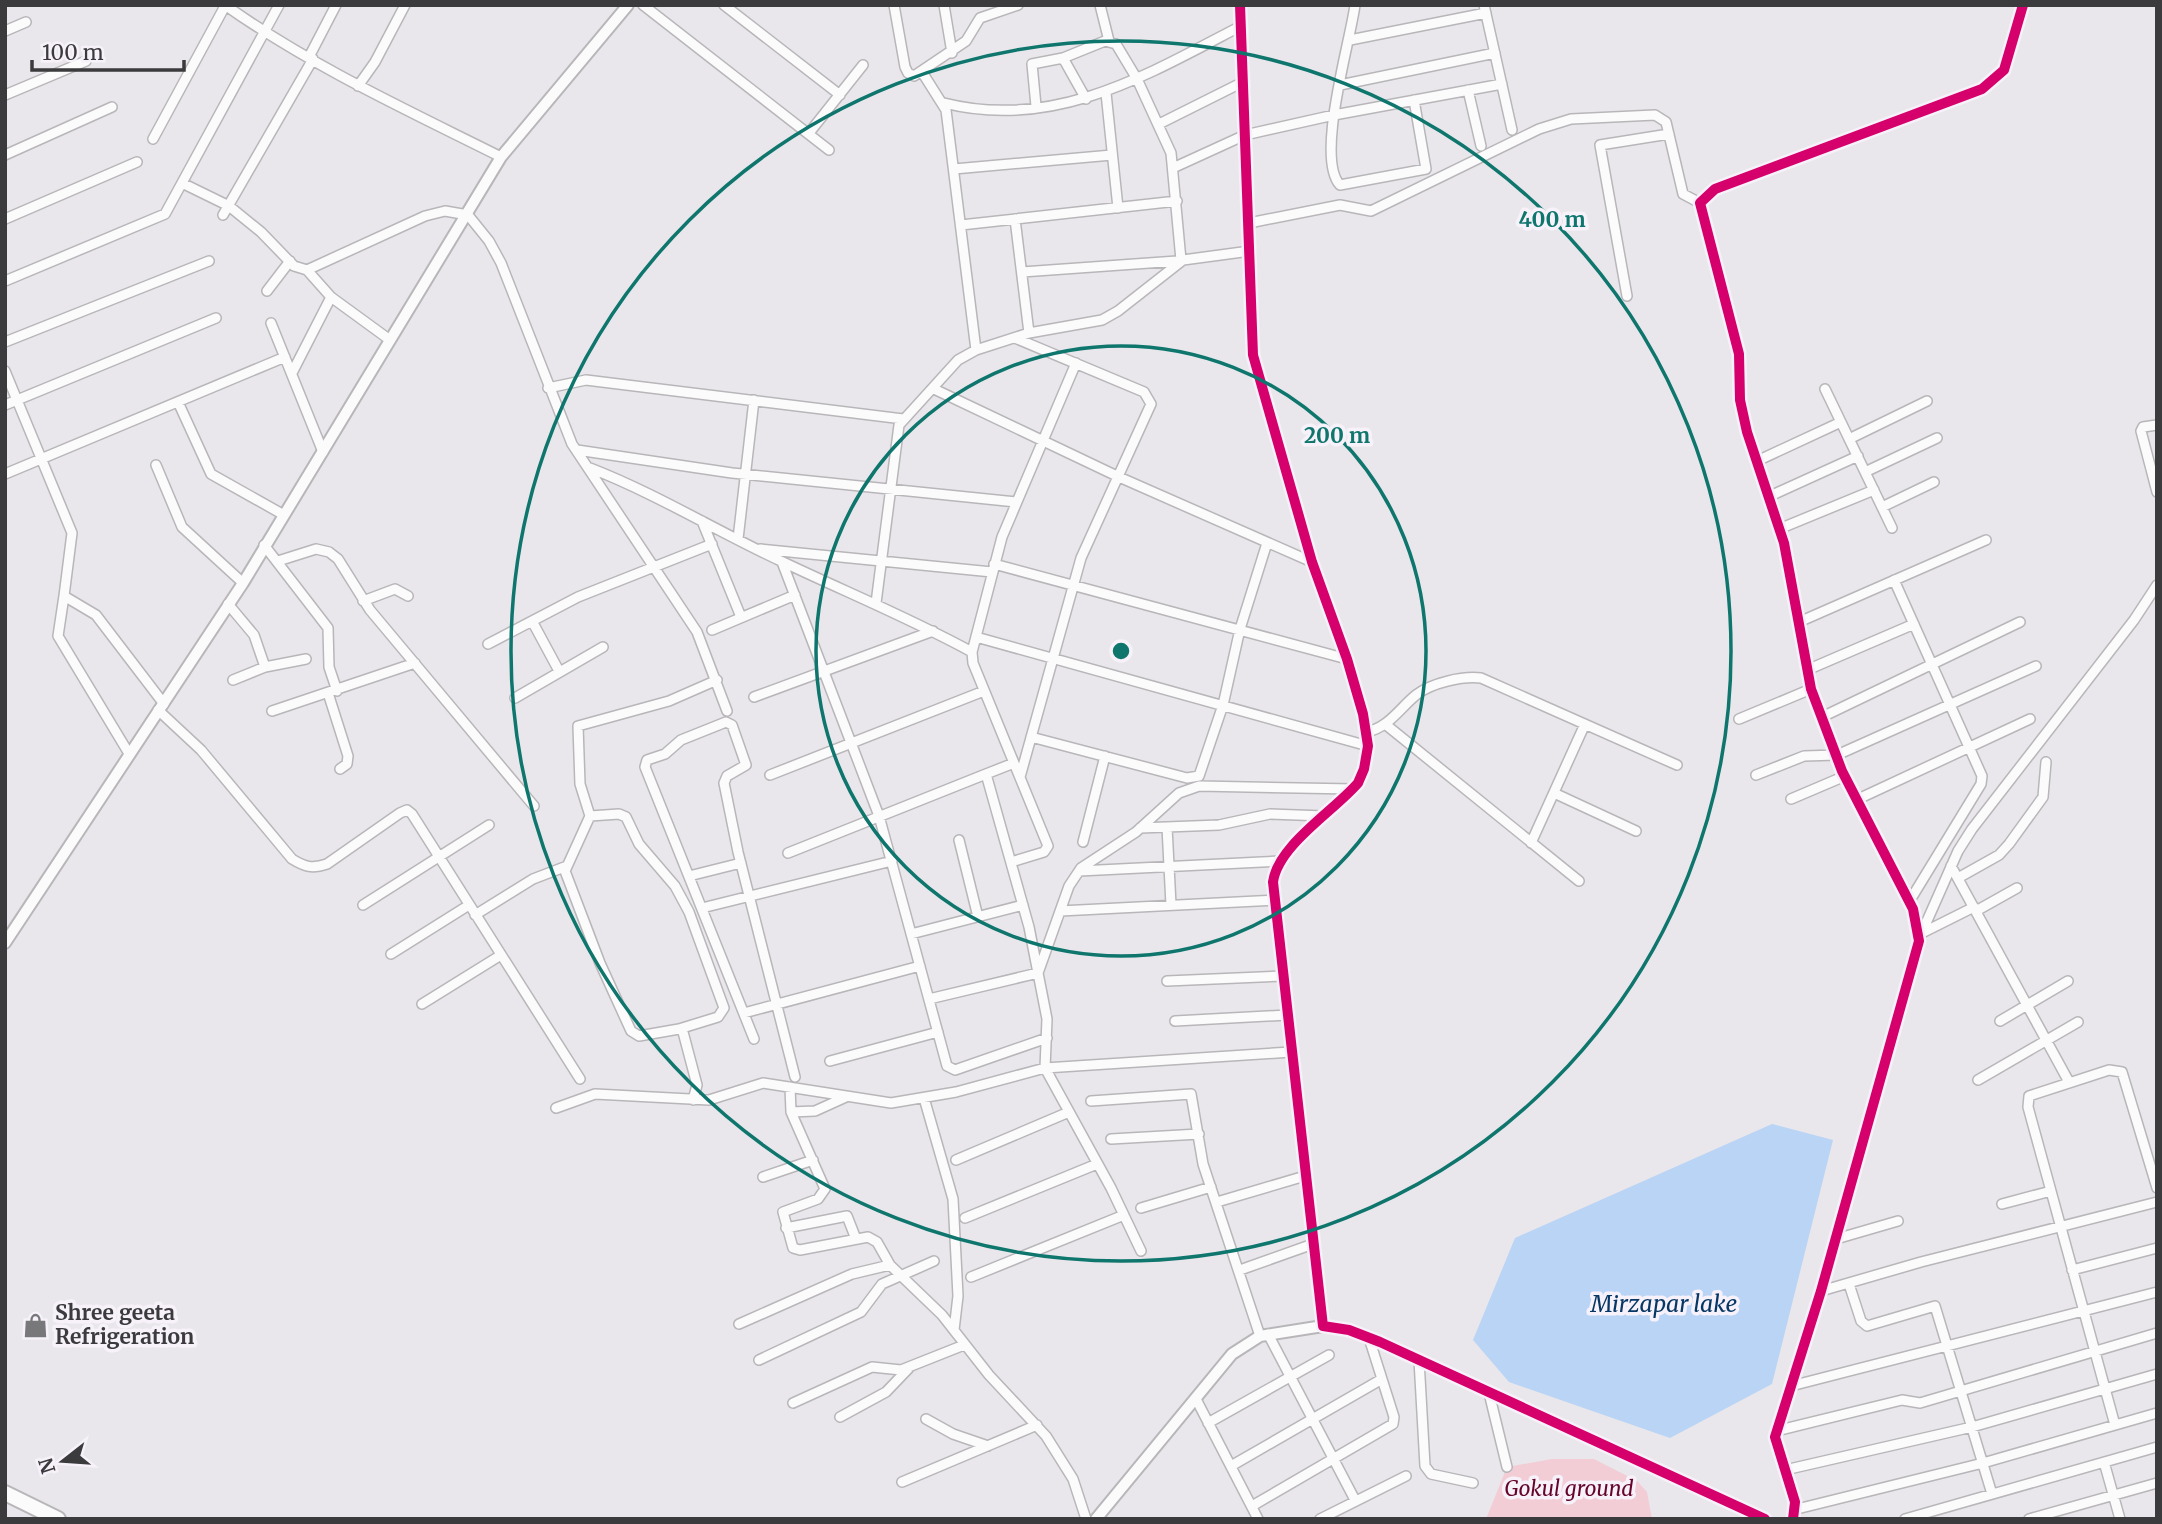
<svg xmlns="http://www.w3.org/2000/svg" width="2162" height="1524" font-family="Merriweather,serif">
  <rect width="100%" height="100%" fill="#e9e7eb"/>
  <path fill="#f2cdd6" d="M 1552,1459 L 1594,1459 L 1637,1481 L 1647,1492 L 1652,1519 L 1486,1519 L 1507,1467 Z"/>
  <path fill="#b9d4f5" d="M 1772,1124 L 1833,1140 L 1772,1384 L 1670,1438 L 1509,1382 L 1473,1340 L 1515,1238 Z"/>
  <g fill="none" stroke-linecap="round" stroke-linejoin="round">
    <defs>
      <path id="minor" d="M 225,5 C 311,66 407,110 501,157
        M 643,5 L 829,150
        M 724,5 L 840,95
        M 894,5 L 905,67 L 908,73 L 914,76 L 966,41 L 980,18 L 1018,5
        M 944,5 L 952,53
        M 1100,5 L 1109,41
        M 1355,5 C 1350,43 1315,158 1340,185 L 1426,169 L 1414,100
        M 1484,5 L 1512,130
        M 5,31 L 26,22
        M 1350,40 L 1486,13
        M 309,57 L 336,5
        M 1063,58 L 1086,99
        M 922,72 L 946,110 L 976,350
        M 1340,85 L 1495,53
        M 358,86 L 375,62 L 405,5
        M 1468,90 L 1481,146
        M 1106,93 L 1118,208
        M 5,95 L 86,61
        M 944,103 C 1054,131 1147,75 1241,26
        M 1036,106 L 1032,64 L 1063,58 L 1105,41 L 1116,44 L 1137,79 L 1171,153 L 1181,260
        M 1159,124 L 1243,82
        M 809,133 L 863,65
        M 153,139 L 225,6
        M 5,155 L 112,107
        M 1175,167 L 1245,135 L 1334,115 L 1502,84
        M 954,169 L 1112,155
        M 182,183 L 229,206 L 261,232 L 294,266 L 307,270 L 331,297 L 390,340
        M 223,215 L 313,59
        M 5,219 L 137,162
        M 1015,219 L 1029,333
        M 1249,223 L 1340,205 L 1371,211 L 1539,129 L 1571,119 L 1655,115 L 1666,122 L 1683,194 L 1700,203
        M 961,225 L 1177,201
        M 307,270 L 425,216 L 445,211 L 468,215 L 489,241 L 501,263 L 572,444 L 697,632 L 727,711
        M 1022,272 L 1177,261
        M 5,281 L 165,214 L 279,5
        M 267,291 L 290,261
        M 1627,296 L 1600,145 L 1669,134
        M 271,323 L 323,452
        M 1015,338 L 1144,392 L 1151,404 L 1081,558 L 1020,777
        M 5,342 L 209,261
        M 5,371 L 72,533 L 64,596 L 96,615 L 164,704
        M 292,373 L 331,297
        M 548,388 L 586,380 L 903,419
        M 934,389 L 1119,477 L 1312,562
        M 1825,389 L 1892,528
        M 178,402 L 211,474 L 284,515
        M 5,405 L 216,318
        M 2157,425 L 2143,427 L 2141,431 L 2157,492
        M 1849,439 L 1927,401
        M 577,450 L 732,473 L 1016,502
        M 1757,461 L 1841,422
        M 156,465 L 182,527 L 243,583
        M 590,468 C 657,494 718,532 783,562 C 846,592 910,618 972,652
        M 1865,472 L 1937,438
        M 5,474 L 285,357
        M 1770,496 L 1858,456
        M 1882,507 L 1934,482
        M 702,521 L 741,617
        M 1779,529 L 1874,490
        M 738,539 L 754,400
        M 264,545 L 328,628 L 329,667 L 337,691
        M 760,549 L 992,572
        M 278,561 L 316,549 L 329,552 L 338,559 L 370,610 L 534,806
        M 782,562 L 879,816 L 947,1066 L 955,1070 L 1047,1038
        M 994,564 L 1347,659
        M 1894,580 L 1982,776 L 1981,784 L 1909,902
        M 64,596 L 58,636 L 128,752
        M 363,601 L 395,589 L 408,596
        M 876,603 L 899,425 L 958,360 L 976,350 L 1029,333 L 1102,320 L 1118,311 L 1183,260 L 1250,251
        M 228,604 L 254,635 L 265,667
        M 532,621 L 559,671
        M 1799,622 L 1986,540
        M 712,630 L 795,595
        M 976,637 L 1368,746
        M 488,644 L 578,597 L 712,544
        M 1807,670 L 1914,624
        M 233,680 L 265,667 L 306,659
        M 328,693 L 348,756 L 347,764 L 340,769
        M 754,697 L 933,631
        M 515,698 L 603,647
        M 158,710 L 201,750 L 292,859 C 305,867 312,869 327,864 L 400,813 L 407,810 L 412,814 L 580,1079
        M 272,711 L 415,663
        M 1822,717 L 2020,622
        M 1739,719 L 1811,689
        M 1385,724 L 1579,881
        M 1367,732 C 1389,727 1400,708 1416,695 C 1431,683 1462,676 1481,678 L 1677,765
        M 1031,737 L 1187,778 L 1199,776 L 1223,705 L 1240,629 L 1267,543
        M 986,774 L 1014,763
        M 770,775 L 984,691
        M 1756,775 L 1804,756 L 1837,755 L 2036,666
        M 1554,793 L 1636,831
        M 1791,799 L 1845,776
        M 1856,800 L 2030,719
        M 590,816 L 619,814 L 626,817 L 639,844 L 675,886 L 689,912 L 724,1008 L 718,1017 L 679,1029
        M 1167,827 L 1171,905
        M 1140,828 L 1219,825 L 1270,814 L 1324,816
        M 959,840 L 978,917
        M 1083,842 L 1105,756
        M 1531,843 L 1585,724
        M 788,853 L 986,774 L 1029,927 L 1047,1019 L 1045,1068 L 1111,1188 L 1141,1251
        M 1011,862 L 1044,852 L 1048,846 L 973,663 L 972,652 L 1002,537 L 1076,363
        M 1951,866 L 2069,1082
        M 1079,871 L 1280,861
        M 689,876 L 741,863
        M 1958,878 L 1999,855 L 2009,844 L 2043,797 L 2046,762
        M 363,905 L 489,825
        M 702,908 L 892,861
        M 1060,911 L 1275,900
        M 1976,911 L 2017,888
        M 475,915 L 533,879 L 567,866
        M 1922,933 L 1974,907
        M 911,934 L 1023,905
        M 1919,939 L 1958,851 L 1972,829 L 2134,620 L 2157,585
        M 391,954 L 469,905
        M 1167,981 L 1284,976
        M 929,999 L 1038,973 L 1069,886 L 1081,868 L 1136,832 L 1179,793 L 1199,786 L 1353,789
        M 422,1004 L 501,955
        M 744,1013 L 920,966
        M 1175,1021 L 1287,1015
        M 2000,1021 L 2068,981
        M 754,1039 L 645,767 L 647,760 L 665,754 L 681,740 L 726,722 L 732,725 L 746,765 L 727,776 L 724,783 L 738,852 L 795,1077
        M 830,1061 L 938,1032
        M 1978,1080 L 2078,1022
        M 790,1087 L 791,1112 L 825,1189 L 818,1199 L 783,1212 L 793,1248 L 800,1250 L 868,1237 L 877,1242 L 890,1265 L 942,1315 L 989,1375 L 1046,1436 L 1073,1479 L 1086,1519
        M 924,1098 L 953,1199 L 958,1296 L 954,1330
        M 693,1100 L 697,1085 L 683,1032 L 679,1029 L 639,1036 L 631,1031 L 600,963 L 565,871 L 590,816 L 580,784 L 578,726 L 669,701 L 717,680
        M 1091,1101 L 1191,1094 L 1203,1164 L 1260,1336
        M 556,1108 L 595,1094 L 709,1100 L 763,1083 L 891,1103 L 956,1092 L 1045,1068 L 1291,1052
        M 791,1112 L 815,1111 L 846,1097
        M 1111,1139 L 1199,1134
        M 956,1160 L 1069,1112
        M 763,1177 L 813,1160
        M 1217,1202 L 1305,1176
        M 2002,1204 L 2051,1191
        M 1141,1208 L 1211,1187
        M 965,1218 L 1097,1164
        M 786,1228 L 847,1216 L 856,1239
        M 1836,1239 L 1898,1221
        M 1240,1270 L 1313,1244
        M 2072,1270 L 2157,1248
        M 971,1277 L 1124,1215
        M 1849,1284 L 1861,1321 L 1867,1326 L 1935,1306 L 1992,1494
        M 1821,1291 L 1921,1262 L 2157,1202
        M 739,1324 L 852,1274 L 890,1265
        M 1268,1334 L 1355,1500
        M 759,1360 L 861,1312 L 882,1284 L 934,1261
        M 1419,1360 L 1425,1466 L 1431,1474 L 1473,1483
        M 1791,1386 L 2157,1292
        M 1489,1393 L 1507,1467
        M 1196,1399 L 1258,1519
        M 793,1403 L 872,1367 L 901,1370 L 964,1345
        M 840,1417 L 886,1392 L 909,1368
        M 926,1419 L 953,1434 L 988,1446
        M 1208,1423 L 1329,1355
        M 2115,1425 L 2028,1107 L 2029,1096 L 2109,1070 L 2122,1072 L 2157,1188
        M 1776,1431 L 1902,1400 L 1920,1403 L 2157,1333
        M 2104,1462 L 2120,1519
        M 1231,1466 L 1382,1379
        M 1785,1470 L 1972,1427 L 2157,1374
        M 902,1482 L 1037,1425
        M 1252,1506 L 1393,1424 L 1394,1417 L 1369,1338
        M 1797,1509 L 1983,1463 L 2157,1413
        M 1320,1519 L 1406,1476
        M 1793,1519 L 1795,1502 L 1775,1437 L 1821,1291 L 1919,941 L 1913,909 L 1842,771 L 1811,689 L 1784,543 L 1747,432 L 1740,400 L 1739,354 L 1700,203 L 1715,189 L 1982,89 L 2004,70 L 2023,5
        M 1905,1519 L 2157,1447
        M 2029,1519 L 2157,1483"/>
      <path id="tertiary" d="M 1240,5 L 1253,355 L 1312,562 L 1347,659 L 1363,714 L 1368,746 L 1364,769 L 1358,783 C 1334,811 1278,845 1273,882 L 1323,1326 L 1349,1330 L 1380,1342 L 1765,1519
        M 5,943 L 243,583 L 501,157 L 628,5
        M 1096,1519 L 1232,1354 L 1260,1336 L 1323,1326"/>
      <path id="primary" d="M 5,1493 L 58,1519"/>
    </defs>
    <use href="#minor" stroke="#b8b6b9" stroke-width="12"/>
    <use href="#tertiary" stroke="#b8b6b9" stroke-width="14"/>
    <use href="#primary" stroke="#b8b6b9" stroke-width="18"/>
    <use href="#minor" stroke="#fcfbfc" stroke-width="9"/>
    <use href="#tertiary" stroke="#fcfbfc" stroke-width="10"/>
    <use href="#primary" stroke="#fcfbfc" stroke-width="14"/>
    <defs>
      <path id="cycleway" d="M 1240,5 L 1253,355 L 1312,562 L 1347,659 L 1363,714 L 1368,746 L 1364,769 L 1358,783 C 1334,811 1278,845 1273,882 L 1323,1326 L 1349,1330 L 1380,1342 L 1765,1519
        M 1793,1519 L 1795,1502 L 1775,1437 L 1821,1291 L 1919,941 L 1913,909 L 1842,771 L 1811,689 L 1784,543 L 1747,432 L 1740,400 L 1739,354 L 1700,203 L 1715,189 L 1982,89 L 2004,70 L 2023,5"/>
    </defs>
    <use href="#cycleway" stroke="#f7f2fa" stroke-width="15"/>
    <use href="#cycleway" stroke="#d6006c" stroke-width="10"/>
  </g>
  <g fill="none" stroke="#0f766e" stroke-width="3.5">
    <circle cx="1121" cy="651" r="305"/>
    <circle cx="1121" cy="651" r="610"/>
  </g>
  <defs>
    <symbol id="shop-bare" viewBox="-9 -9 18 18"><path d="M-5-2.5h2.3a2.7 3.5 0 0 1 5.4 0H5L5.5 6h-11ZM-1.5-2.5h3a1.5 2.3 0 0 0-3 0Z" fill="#78777a" stroke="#f7f2fa" stroke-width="2.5" paint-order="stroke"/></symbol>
  </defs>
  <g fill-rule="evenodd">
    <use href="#shop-bare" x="18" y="1308" width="35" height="35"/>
  </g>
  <g text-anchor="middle" stroke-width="7" stroke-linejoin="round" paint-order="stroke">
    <g font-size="21" font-weight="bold" fill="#3b3a3d" stroke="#f7f2fa" text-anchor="start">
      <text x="55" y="1320">Shree geeta<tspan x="55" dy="24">Refrigeration</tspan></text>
    </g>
    <g font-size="21" font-style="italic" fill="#65052b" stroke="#f7f2fa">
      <text x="1569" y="1496">Gokul ground</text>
    </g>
    <g font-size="23" font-style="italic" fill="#073765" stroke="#f7f2fa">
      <text x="1664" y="1312">Mirzapar lake</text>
    </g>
  </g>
  <circle cx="1121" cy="651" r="10" fill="#0f766e" stroke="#f7f2fa" stroke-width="3.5"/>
  <g font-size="21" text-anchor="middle" font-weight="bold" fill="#0f766e" stroke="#f7f2fa" stroke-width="7" stroke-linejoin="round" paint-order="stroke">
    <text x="1552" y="227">400 m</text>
    <text x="1337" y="443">200 m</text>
  </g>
  <rect width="2162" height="1524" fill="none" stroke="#3b3a3d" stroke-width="14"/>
  <g transform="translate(63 1461) rotate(253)" stroke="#f7f2fa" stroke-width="5" paint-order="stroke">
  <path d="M0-5L12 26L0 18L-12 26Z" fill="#3b3a3d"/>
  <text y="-10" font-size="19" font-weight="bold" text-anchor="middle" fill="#3b3a3d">N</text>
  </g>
  <path d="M32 60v10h152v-10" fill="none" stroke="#3b3a3d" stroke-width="3.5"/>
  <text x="42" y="60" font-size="21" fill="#3b3a3d" stroke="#f7f2fa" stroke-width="5" paint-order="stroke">100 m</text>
</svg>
